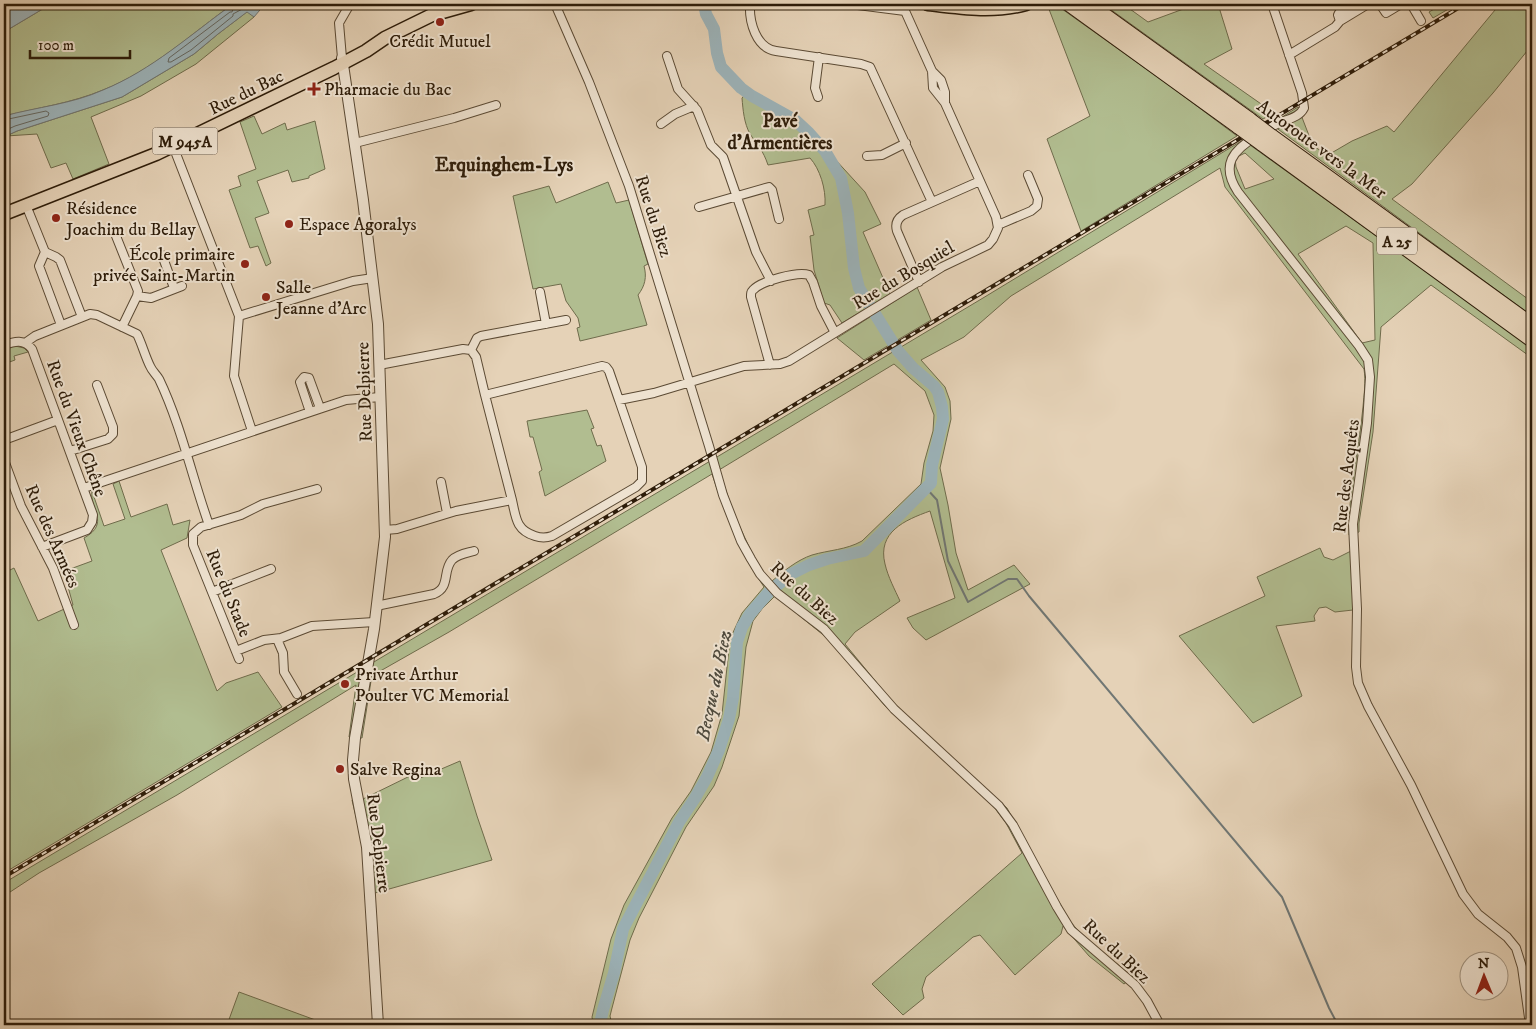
<svg xmlns="http://www.w3.org/2000/svg" width="1536" height="1029" font-family="'IM FELL DW Pica',serif">
  <rect width="100%" height="100%" fill="#e5d2b7"/>
  <filter id="stains"><feTurbulence type="fractalNoise" baseFrequency=".004" numOctaves="4"/><feColorMatrix values="0 0 0 0 .2 0 0 0 0 .09 0 0 0 0 .02 0 0 0 .5 -.17"/></filter>
  <radialGradient id="worn" r=".72"><stop offset=".6" stop-color="#630" stop-opacity="0"/><stop offset="1" stop-color="#630" stop-opacity=".3"/></radialGradient>
  <path fill="#b1bd90" stroke="#6f6c4c" fill-rule="evenodd" d="M 51,4 L 233,4 C 191,34 152,71 103,90 C 72,103 37,108 4,116 L 4,32 Z
    M 1047,4 L 1055,4 L 1166,83 L 1237,136 L 1081,231 L 1047,139 L 1090,116 Z
    M 1103,4 L 1123,4 L 1148,22 L 1197,4 L 1218,4 L 1232,49 L 1204,64 L 1274,113 L 1263,119 Z
    M 1443,4 L 1457,4 L 1433,18 L 1429,12 Z
    M 1500,4 L 1532,4 L 1532,45 L 1493,93 L 1412,184 L 1392,199 L 1532,302 L 1532,316 L 1271,124 L 1298,107 L 1313,146 L 1328,155 L 1352,141 L 1387,126 L 1394,132 Z
    M 248,11 L 254,17 L 196,64 L 141,96 L 91,117 L 109,164 L 73,179 L 66,163 L 51,168 L 37,134 L 6,136 L 17,131 L 122,97 L 194,54 L 218,34 Z
    M 750,89 L 801,122 L 865,192 L 881,224 L 863,232 L 890,294 L 842,323 L 830,305 L 824,303 L 814,270 L 810,236 L 814,235 L 808,210 L 825,205 C 826,189 820,169 810,158 L 768,165 C 763,150 758,146 750,134 C 744,123 743,110 742,98 Z
    M 254,116 L 262,134 L 285,123 L 287,130 L 315,121 L 325,169 L 309,176 L 309,178 L 292,182 L 288,170 L 257,181 L 269,213 L 255,218 L 271,263 L 266,266 L 258,246 L 250,248 L 229,190 L 241,186 L 238,176 L 256,169 L 240,122 Z
    M 1243,140 L 1532,348 L 1532,358 L 1431,285 L 1381,327 L 1373,432 L 1359,523 L 1359,532 L 1349,535 C 1348,492 1359,450 1363,407 C 1364,394 1366,382 1364,369 L 1225,187 L 1220,168 L 1011,296 L 964,337 L 921,360 L 945,387 L 950,401 L 951,419 L 940,468 L 948,505 L 956,553 L 968,590 L 1014,565 L 1030,584 L 926,640 L 913,628 L 907,618 L 955,598 L 930,511 C 905,520 877,532 885,564 C 888,577 895,590 900,601 L 855,632 L 845,644 L 895,705 L 1007,808 L 1069,920 L 1081,934 L 1133,977 L 1124,984 L 1089,956 L 1063,926 L 1061,934 L 1015,975 L 980,935 L 973,937 L 926,977 L 922,989 L 924,998 L 903,1015 L 872,984 L 1022,853 L 1006,823 L 991,803 L 885,706 L 827,638 L 775,596 L 762,609 L 753,621 L 746,647 L 739,716 L 722,767 L 714,786 L 686,827 L 639,918 L 630,940 L 612,1008 L 610,1016 L 612,1025 L 593,1025 L 592,1017 L 611,939 L 624,905 L 672,818 L 691,791 L 711,752 L 722,714 L 730,639 L 742,613 L 764,587 C 740,552 725,514 712,474 L 449,632 L 375,674 L 371,681 L 362,738 L 349,737 L 356,685 L 177,795 L 39,873 L 4,896 L 4,883 L 983,298 ZM 1245,153 L 1274,179 L 1245,189 L 1236,167 L 1235,158 ZM 1346,226 L 1373,243 L 1375,340 L 1362,343 L 1298,254 ZM 894,364 L 925,391 L 934,415 L 933,431 L 924,463 L 921,484 L 862,541 C 846,550 829,550 812,555 C 797,560 784,571 772,581 L 761,570 L 750,549 L 734,514 L 719,470 Z
    M 608,182 L 616,203 L 629,200 L 648,264 L 644,266 C 647,277 645,286 638,295 L 647,325 L 580,341 L 577,328 L 580,327 L 578,318 L 566,301 L 561,284 L 533,289 L 513,196 L 549,186 L 556,203 Z
    M 917,287 L 931,320 L 864,360 L 837,338 Z
    M 15,346 L 24,348 L 28,352 L 14,356 L 15,360 L 4,364 L 4,349 Z
    M 587,410 L 594,428 L 591,429 L 597,446 L 601,445 L 606,461 L 545,496 L 539,472 L 542,470 L 533,437 L 530,437 L 527,421 Z
    M 119,481 L 131,517 L 167,504 L 173,525 L 190,520 L 187,538 L 161,550 L 217,691 L 226,683 L 258,672 L 282,707 L 4,873 L 4,573 L 14,568 L 38,621 L 73,605 L 67,583 L 75,580 L 62,572 L 92,561 L 84,538 C 111,523 89,509 92,491 L 104,526 L 125,519 L 113,484 Z
    M 1320,548 L 1324,557 L 1333,560 L 1351,551 L 1353,610 L 1335,612 L 1326,607 L 1319,608 L 1314,616 L 1315,621 L 1276,626 L 1302,696 L 1253,723 L 1179,636 L 1265,596 L 1257,577 Z
    M 460,761 L 477,816 L 492,860 L 375,893 L 378,965 L 363,846 L 352,800 L 363,799 L 414,774 L 418,779 Z
    M 239,992 L 329,1025 L 227,1025 Z"/>
  <path fill="#9cb4bb" stroke="#707774" d="M 4,4 L 51,4 L 4,32 Z
    M 233,4 L 265,4 L 254,17 L 247,12 L 218,34 L 194,54 L 122,97 L 17,131 L 4,137 L 4,116 C 37,107 72,104 103,90 C 152,70 191,34 233,4 Z"/>
  <g fill="none" stroke-linecap="round" stroke-linejoin="round">
    <path stroke="#646862" stroke-width="1" d="M 235,4 L 232,12 L 230,12 L 169,58 L 168,62 L 171,62 L 191,50 L 233,16 L 233,14 L 246,7 L 254,9 L 259,4
      M 4,120 L 46,111 L 49,113 L 48,116 L 15,126 L 4,131"/>
    <path stroke="#707774" stroke-width="2" d="M 926,488 L 937,500 L 948,561 L 968,602 L 1008,579 L 1017,579 L 1029,596 L 1282,897 L 1329,1008 L 1338,1025"/>
    <path stroke="#9cb4bb" stroke-width="12" d="M 602,1025 L 601,1019 L 603,1010 L 614,973 L 623,929 L 679,822 L 695,798 L 707,777 L 719,750 L 729,719 L 733,698 L 737,642 L 742,627 L 750,614 L 769,592 L 791,574 L 809,565 L 827,559 L 864,551 L 931,483 L 932,465 L 943,419 L 942,407 L 938,392 L 934,386 L 913,368 L 898,351 L 859,288 L 854,268 L 848,213 L 841,178 L 825,151 L 809,133 L 795,120 L 752,96 L 741,88 L 721,67 L 717,53 L 714,29 L 706,14 L 704,4"/>
    <defs>
      <path id="minor" d="M 555,4 L 589,82 L 629,186 L 709,446 L 723,495 L 741,541 L 751,559 L 760,574 L 777,593 L 824,629 L 894,709 L 999,806 L 1013,825 L 1057,907 L 1071,930 L 1135,985 L 1147,1001 L 1160,1025
        M 750,4 C 749,22 756,48 776,51 L 861,64 L 870,67 L 932,202
        M 850,4 L 905,11
        M 905,4 L 905,11 L 932,71 L 941,80 L 945,92 L 945,103
        M 1272,4 L 1302,93 L 1304,108 C 1299,118 1287,119 1277,124 C 1270,127 1264,131 1257,136 C 1233,150 1220,165 1238,192 L 1359,346 L 1368,360 L 1370,377 L 1367,423 L 1353,524 L 1357,609 L 1356,667 L 1358,683 L 1368,706 L 1411,785 L 1463,894 L 1478,914 L 1507,937 L 1516,948 L 1522,967 L 1530,1025
        M 1352,4 L 1339,13 L 1338,15 L 1340,21 L 1368,4
        M 1380,4 L 1386,13 L 1401,4
        M 1411,4 L 1421,21
        M 1289,55 L 1335,27 L 1340,21
        M 667,56 L 678,89 L 697,110 L 711,145 L 723,157 L 756,252 L 771,281
        M 342,58 L 339,23 L 350,4
        M 818,97 L 815,88 L 819,57
        M 661,124 L 675,114 L 694,106
        M 355,143 L 454,118 L 496,105
        M 173,146 L 239,316 L 234,376 L 252,431
        M 867,156 L 882,155 L 906,143
        M 26,205 L 45,252 L 56,257 L 60,260 L 82,317
        M 699,207 L 769,187 L 772,190 L 779,219
        M 998,225 L 1031,211 L 1037,206 L 1038,199 L 1028,175
        M 114,231 L 138,291 L 137,296 L 122,327
        M 45,252 L 39,266 L 61,325
        M 162,255 L 174,288
        M 919,282 L 897,231 C 895,224 897,219 903,215 L 980,181
        M 540,292 L 546,324
        M 137,296 L 151,298 L 182,286
        M 239,316 L 353,281 L 373,278
        M 25,343 L 35,336 L 90,314 L 97,315 L 137,334 C 142,344 145,356 150,366 C 152,371 156,374 159,379 C 181,425 192,477 209,525
        M 4,345 C 15,341 24,339 32,349 L 93,515 L 92,522 L 87,530 L 42,547
        M 471,350 L 476,357 L 485,395
        M 379,365 L 463,349 L 471,350 L 477,338 L 481,336 L 566,320
        M 770,365 L 751,297 C 751,293 751,292 753,290 C 761,281 798,271 809,275 L 813,282 L 821,306 L 835,333
        M 310,412 L 300,382 L 304,377 L 309,378 L 320,408
        M 4,440 L 58,420
        M 70,451 L 108,439 L 113,434 L 113,427 L 97,385
        M 4,460 L 21,506 L 53,568 L 74,625
        M 441,482 L 447,513
        M 84,488 L 346,400 L 380,397
        M 512,500 L 485,395 L 602,366 L 606,367 L 609,371 L 619,400 L 654,393 L 744,366 L 780,364 L 789,361 L 942,267 L 988,245 L 993,239 L 998,228 L 996,217 L 945,103 L 933,88 L 932,71
        M 385,530 L 397,529 L 456,511 L 512,500 C 516,518 516,530 535,536 C 541,538 546,538 552,536 L 636,487 L 642,481 L 642,467 L 619,400
        M 212,592 L 271,569
        M 376,606 L 434,594 C 451,587 442,571 452,560 C 458,554 467,553 474,551
        M 277,639 L 283,653 L 284,672 L 297,694
        M 236,651 L 264,640 L 281,638 L 312,626 L 374,622
        M 239,659 L 193,545 L 193,534 L 201,527 L 241,515 L 263,504 L 317,489"/>
      <path id="tertiary" d="M 342,58 L 363,200 L 378,324 L 385,537 L 374,629 L 355,738 L 353,760 L 354,779 L 367,847 L 378,1025"/>
      <path id="primary" d="M 928,4 C 961,8 993,13 1026,4
        M 4,214 L 156,154 L 334,68 L 366,51 L 385,38 L 432,15 L 471,4"/>
      <path id="motorway" d="M 1069,4 L 1239,127
        M 1089,4 L 1250,120
        M 1271,136 L 1532,325
        M 1261,143 L 1532,340"/>
    </defs>
    <use href="#minor" stroke="#5b4a34" stroke-width="10"/>
    <use href="#tertiary" stroke="#5b4a34" stroke-width="12"/>
    <use href="#primary" stroke="#2d1c09" stroke-width="15"/>
    <use href="#motorway" stroke="#2d1c09" stroke-width="16"/>
    <use href="#minor" stroke="#eee2d0" stroke-width="8"/>
    <use href="#tertiary" stroke="#eee2d0" stroke-width="10"/>
    <use href="#primary" stroke="#e5d2b7" stroke-width="12"/>
    <use href="#motorway" stroke="#e5d2b7" stroke-width="14"/>
    <defs>
      <path id="rail" d="M 4,877 L 1465,4"/>
    </defs>
    <use href="#rail" stroke="#2d1c09" stroke-width="4"/>
    <use href="#rail" stroke="#eee2d0" stroke-width="2" stroke-dasharray="5.5" stroke-linecap="butt"/>
    <defs>
      <path id="motorway-bridge" d="M 1250,120 L 1271,136
        M 1239,127 L 1261,143"/>
    </defs>
    <use href="#motorway-bridge" stroke="#2d1c09" stroke-width="16" stroke-linecap="butt"/>
    <use href="#motorway-bridge" stroke="#e5d2b7" stroke-width="14"/>
  </g>
  <g fill="#8f2418" stroke="#eee2d0" stroke-width="2">
    <circle cx="440" cy="22" r="5"/>
    <path d="M311.5 81.5h5v5h5v5h-5v5h-5v-5h-5v-5h5z"/>
    <circle cx="56" cy="218" r="5"/>
    <circle cx="289" cy="224" r="5"/>
    <circle cx="245" cy="264" r="5"/>
    <circle cx="266" cy="297" r="5"/>
    <circle cx="345" cy="684" r="5"/>
    <circle cx="340" cy="769" r="5"/>
  </g>
  <g text-anchor="middle" stroke-width="4" stroke-linejoin="round" paint-order="stroke">
    <g fill="#eee2d0" stroke="#675745" stroke-width="1">
      <rect x="152.5" y="127.5" width="65" height="27" rx="4"/>
      <rect x="1377" y="227.5" width="40" height="27" rx="4"/>
    </g>
    <g font-size="16" font-weight="bold" fill="#2d1c09">
      <text x="185" y="147">M 945A</text>
      <text x="1397" y="247">A 25</text>
    </g>
    <g font-size="18" fill="#2d1c09" stroke="#eee2d0" text-anchor="start">
      <text x="440" y="47" text-anchor="middle">Crédit Mutuel</text>
      <text x="324" y="95">Pharmacie du Bac</text>
      <text x="66" y="214">Résidence<tspan x="66" dy="21">Joachim du Bellay</tspan></text>
      <text x="299" y="230">Espace Agoralys</text>
      <text x="235" y="260" text-anchor="end">École primaire<tspan x="235" dy="21">privée Saint-Martin</tspan></text>
      <text x="276" y="293">Salle<tspan x="276" dy="21">Jeanne d'Arc</tspan></text>
      <text x="355" y="680">Private Arthur<tspan x="355" dy="21">Poulter VC Memorial</tspan></text>
      <text x="350" y="775">Salve Regina</text>
    </g>
    <g font-size="18" fill="#2d1c09" stroke="#eee2d0">
      <text transform="translate(246 92) rotate(-26)" y="6">Rue du Bac</text>
      <text transform="translate(1322 149) rotate(36)" y="6">Autoroute vers la Mer</text>
      <text transform="translate(654 216) rotate(72)" y="6">Rue du Biez</text>
      <text transform="translate(903 275) rotate(-31)" y="6">Rue du Bosquiel</text>
      <text transform="translate(364 392) rotate(-92)" y="6">Rue Delpierre</text>
      <text transform="translate(77 428) rotate(70)" y="6">Rue du Vieux Chêne</text>
      <text transform="translate(1346 476) rotate(-83)" y="6">Rue des Acquêts</text>
      <text transform="translate(53 536) rotate(66)" y="6">Rue des Armées</text>
      <text transform="translate(229 593) rotate(68)" y="6">Rue du Stade</text>
      <text transform="translate(805 593) rotate(42)" y="6">Rue du Biez</text>
      <text transform="translate(379 843) rotate(83)" y="6">Rue Delpierre</text>
      <text transform="translate(1117 951) rotate(43)" y="6">Rue du Biez</text>
    </g>
    <g font-size="19" font-weight="bold" fill="#2d1c09" stroke="#eee2d0">
      <text x="780" y="127">Pavé<tspan x="780" dy="22">d'Armentières</tspan></text>
    </g>
    <g font-size="19" font-style="italic" fill="#4e4a3e" stroke="#eee2d0">
      <text transform="translate(713 685) rotate(-78)" y="7">Becque du Biez</text>
    </g>
    <g font-size="20" font-weight="bold" fill="#2d1c09" stroke="#eee2d0">
      <text x="504" y="171">Erquinghem-Lys</text>
    </g>
  </g>
  <rect width="1536" height="1029" fill="none" stroke="#e5d2b7" stroke-width="20"/>
  <rect x="5" y="5" width="1526" height="1019" fill="none" stroke="#2d1c09" stroke-width="2.5"/>
  <rect x="10" y="10" width="1516" height="1009" fill="none" stroke="#2d1c09"/>
  <g transform="translate(1484 976) rotate(359)"><circle r="24" fill="#eee2d0" stroke="#a19380"/>
  <path d="M0-4L9 19L0 12L-9 19Z" fill="#8f2418"/>
  <text y="-8" font-size="14" font-weight="bold" text-anchor="middle" fill="#2d1c09">N</text>
  </g>
  <path d="M30 50v8h100v-8" fill="none" stroke="#2d1c09" stroke-width="2.5"/>
  <text x="38" y="50" font-size="15" fill="#2d1c09" stroke="#eee2d0" stroke-width="4" paint-order="stroke">100 m</text>
  <rect width="100%" height="100%" filter="url(#stains)"/>
  <rect width="100%" height="100%" fill="url(#worn)"/>
</svg>
